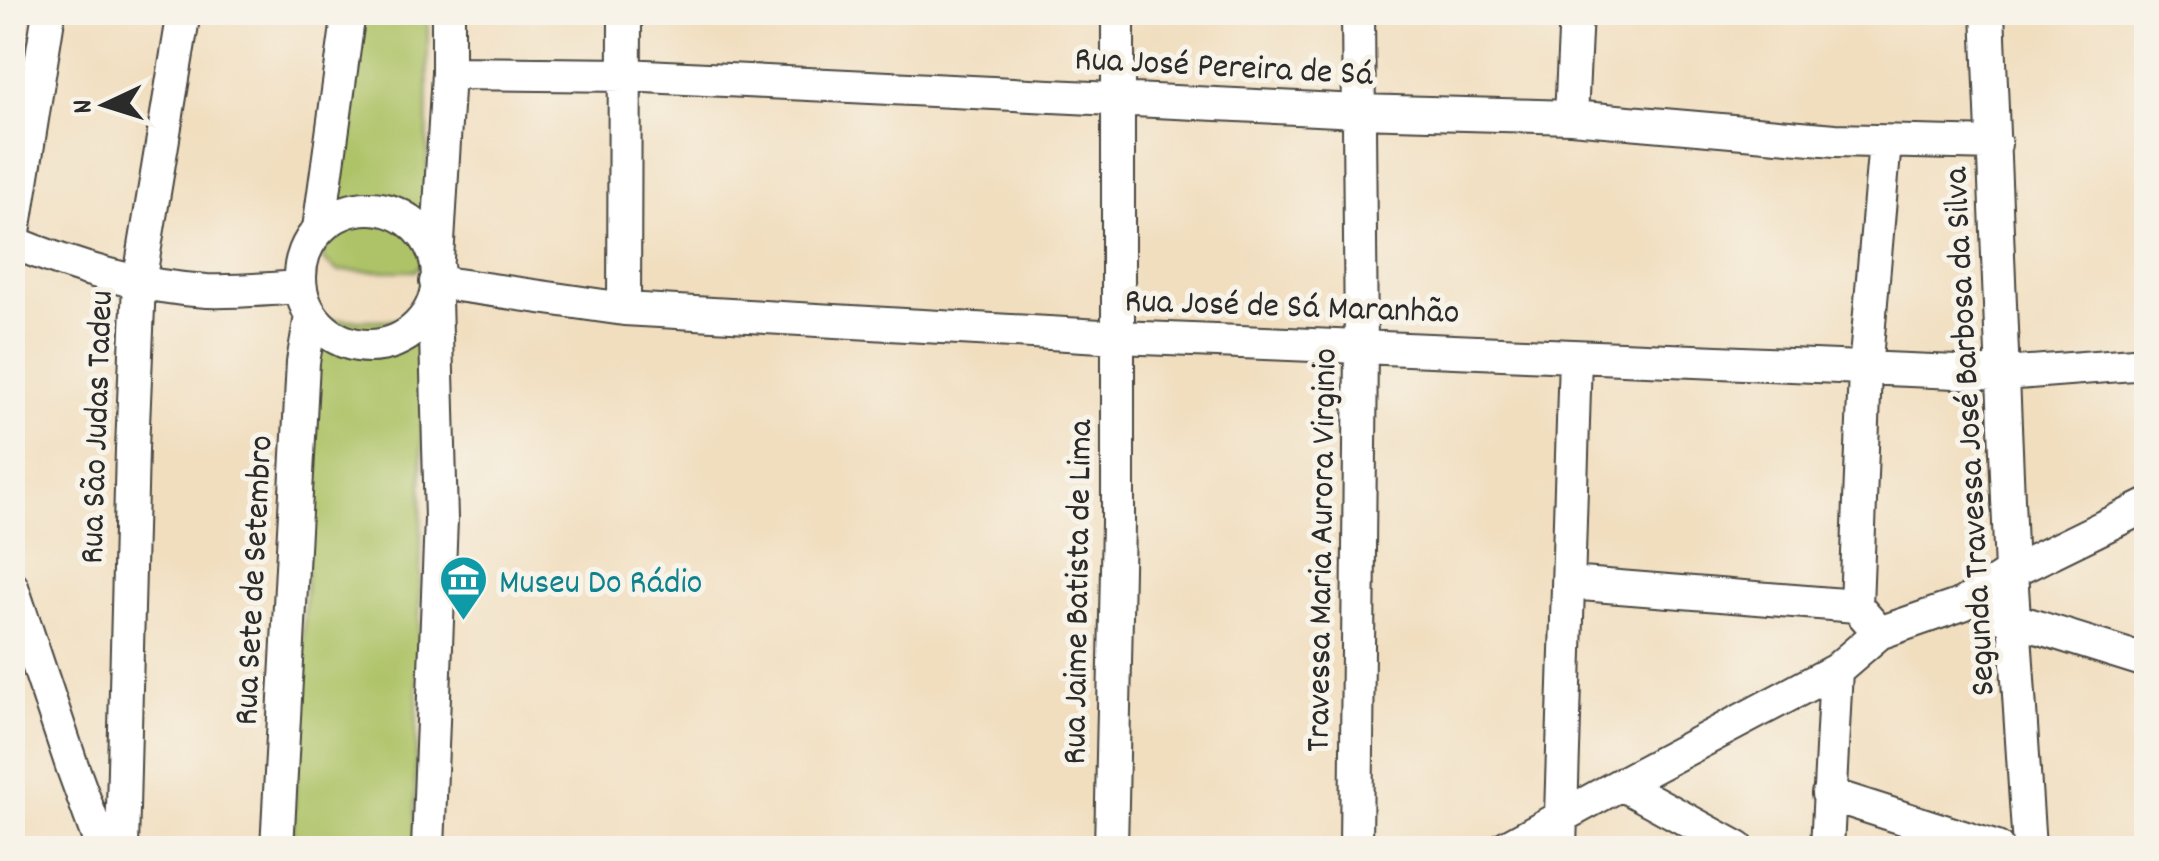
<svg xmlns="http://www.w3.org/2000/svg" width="2159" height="861" font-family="Dekko,sans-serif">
  <rect width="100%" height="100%" fill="#f7f3e8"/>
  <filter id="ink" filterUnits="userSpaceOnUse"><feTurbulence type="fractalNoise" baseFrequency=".01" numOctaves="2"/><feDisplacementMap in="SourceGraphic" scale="20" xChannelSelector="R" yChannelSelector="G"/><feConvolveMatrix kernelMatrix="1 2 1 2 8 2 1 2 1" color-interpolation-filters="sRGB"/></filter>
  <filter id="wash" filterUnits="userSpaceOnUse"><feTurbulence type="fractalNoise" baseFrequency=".0048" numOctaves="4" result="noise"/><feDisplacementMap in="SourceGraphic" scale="40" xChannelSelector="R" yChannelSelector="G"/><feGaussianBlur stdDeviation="2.25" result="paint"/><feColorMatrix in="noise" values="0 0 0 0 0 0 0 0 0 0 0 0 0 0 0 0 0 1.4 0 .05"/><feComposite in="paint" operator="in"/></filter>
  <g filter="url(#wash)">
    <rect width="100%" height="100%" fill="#f1debf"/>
    <path fill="#aec368" stroke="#6c774a" stroke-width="2.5" d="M 363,13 L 428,13 L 427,257 L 415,271 L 338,271 L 322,259 Z
      M 330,320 L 410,320 L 423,335 L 421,544 L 414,848 L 292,848 L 319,333 Z"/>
  </g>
  <g filter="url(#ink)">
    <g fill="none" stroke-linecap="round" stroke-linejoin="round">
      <defs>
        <path id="minor" d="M 1988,12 L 2011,572 L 2029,848
          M 448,73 L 625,75 L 1358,111 L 1571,117 L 1835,140 L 1995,144
          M 1571,117 L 1576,12
          M300 277a69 69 0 1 1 138 0a69 69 0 1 1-138 0Z
          M 319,229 L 349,12
          M 12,242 C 76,268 138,287 207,291 C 237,292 269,289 300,287
          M 12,245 L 49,12
          M 437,259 L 448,73 L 448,12
          M 436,282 L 624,309 L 1119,337 L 2004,374 L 2146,363
          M 624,309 L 625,12
          M 1569,583 L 1856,606 L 1871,623
          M 12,587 L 72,766 L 102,848
          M 1856,606 L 1865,370 L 1885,142
          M 1995,614 L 2146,661
          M 1621,784 L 1738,848
          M 1828,794 L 1997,848
          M 122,848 L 132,449 L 139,283 L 184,12
          M 277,848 L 303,362 L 311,316
          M 428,848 L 441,519 L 435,299
          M 1111,848 L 1118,523 L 1118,12
          M 1356,848 L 1361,348 L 1358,12
          M 1504,848 L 1621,784 L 1836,670
          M 1560,848 L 1575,357
          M 1827,848 L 1836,670 L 1879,633 L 1963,604 L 2011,572 L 2146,506"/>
      </defs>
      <use href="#minor" stroke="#494641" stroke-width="36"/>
      <use href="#minor" stroke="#fff" stroke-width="32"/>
    </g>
  </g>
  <defs>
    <symbol id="museum-pin" viewBox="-11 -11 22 30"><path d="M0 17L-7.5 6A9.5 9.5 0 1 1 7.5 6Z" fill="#0f9aa8" stroke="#f7f3e8"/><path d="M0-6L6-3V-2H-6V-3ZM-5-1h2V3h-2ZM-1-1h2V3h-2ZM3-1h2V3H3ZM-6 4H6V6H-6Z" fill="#fff"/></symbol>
  </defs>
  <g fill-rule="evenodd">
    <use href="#museum-pin" x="436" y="552" width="55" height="75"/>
  </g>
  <g text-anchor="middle" stroke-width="10" stroke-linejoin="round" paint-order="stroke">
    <g font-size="35" fill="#2b2b2b" stroke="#f7f3e8">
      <text transform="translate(1224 64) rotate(3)" y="12">Rua José Pereira de Sá</text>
      <text transform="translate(1292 304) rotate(2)" y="12">Rua José de Sá Maranhão</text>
      <text transform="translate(94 427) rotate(-88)" y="12">Rua São Judas Tadeu</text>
      <text transform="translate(1967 432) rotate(-93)" y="12">Segunda Travessa José Barbosa da Silva</text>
      <text transform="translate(1319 550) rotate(-89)" y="12">Travessa Maria Aurora Virginio</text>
      <text transform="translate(251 580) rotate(-87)" y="12">Rua Sete de Setembro</text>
      <text transform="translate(1075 592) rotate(-89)" y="12">Rua Jaime Batista de Lima</text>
    </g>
    <g font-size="35" fill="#0d838f" stroke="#f7f3e8" text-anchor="start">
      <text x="499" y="592">Museu Do Rádio</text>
    </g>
  </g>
  <rect width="2159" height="861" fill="none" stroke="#f7f3e8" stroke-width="50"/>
  <g transform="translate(105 105) rotate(266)" stroke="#f7f3e8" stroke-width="8" paint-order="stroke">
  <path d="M0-8L18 38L0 25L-18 38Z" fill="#2b2b2b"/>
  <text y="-15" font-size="28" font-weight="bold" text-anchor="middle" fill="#2b2b2b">N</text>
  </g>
</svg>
